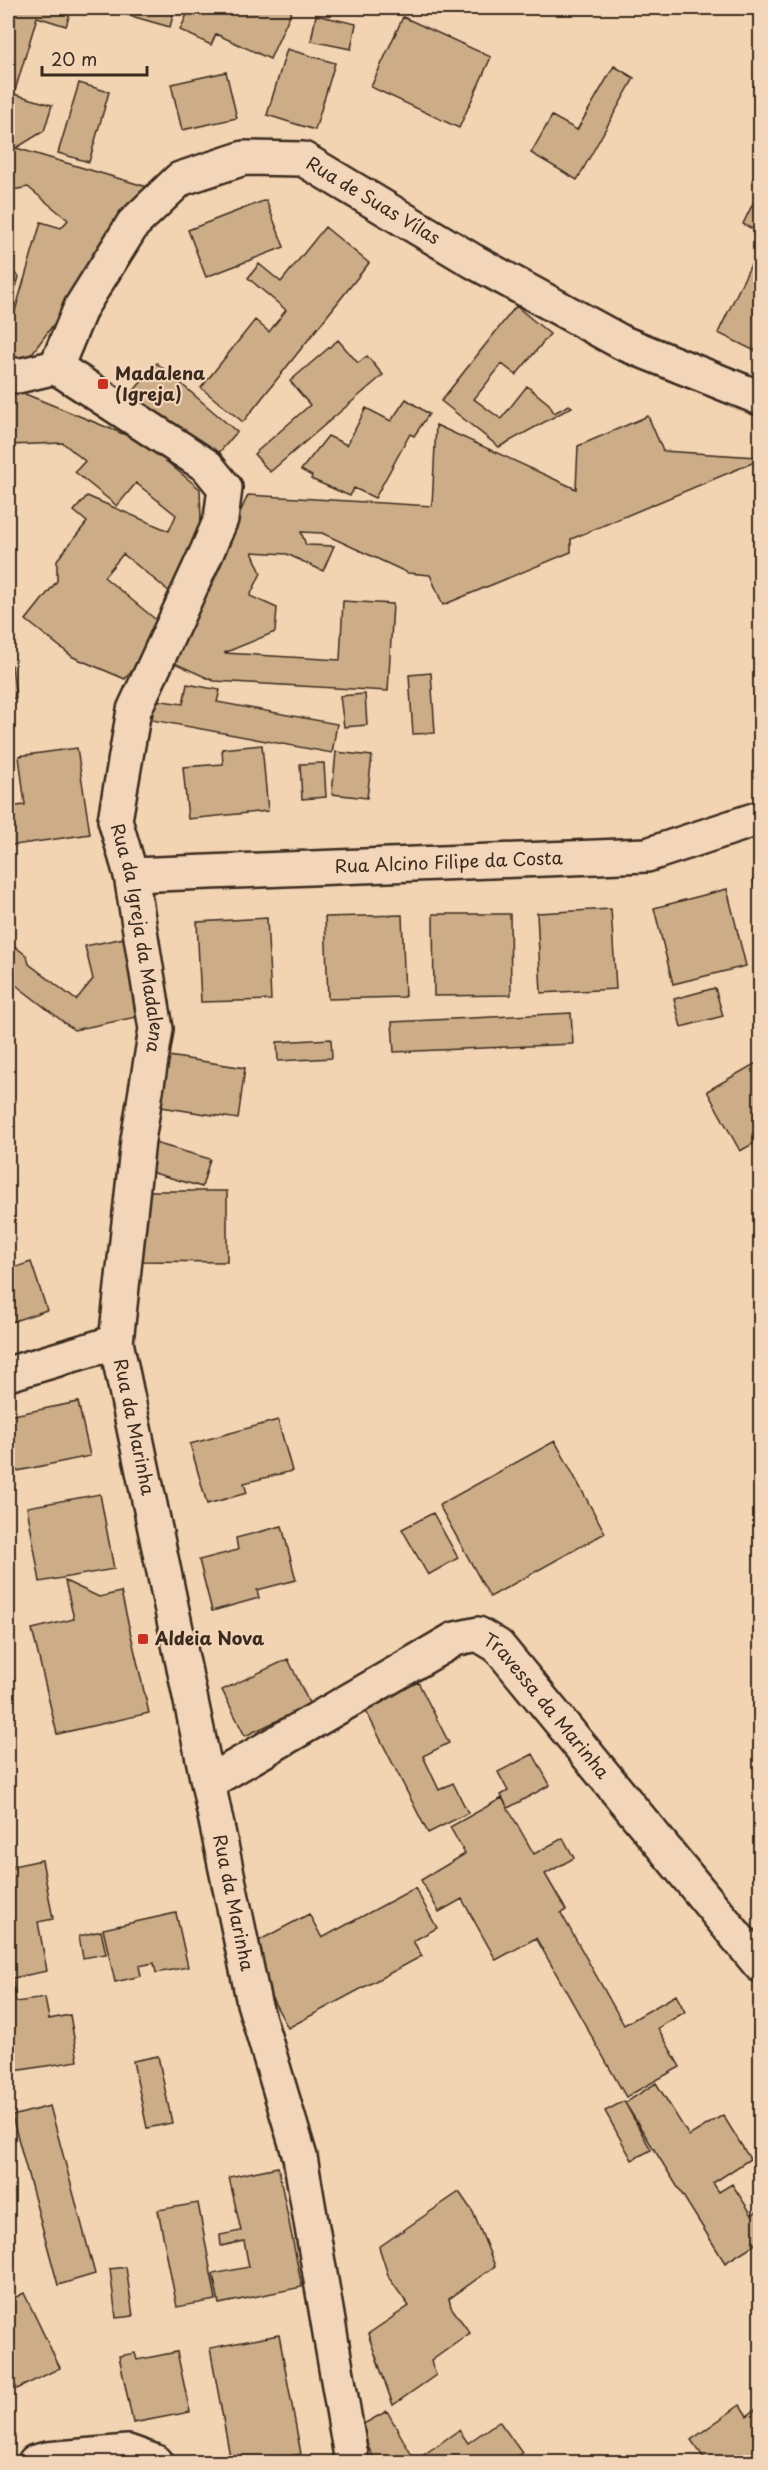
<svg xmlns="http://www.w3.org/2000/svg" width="768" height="2470" font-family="'Playpen Sans',sans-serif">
  <rect width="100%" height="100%" fill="#f2d4b2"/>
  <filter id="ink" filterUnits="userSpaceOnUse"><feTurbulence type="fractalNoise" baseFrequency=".0167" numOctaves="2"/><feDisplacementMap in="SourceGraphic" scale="12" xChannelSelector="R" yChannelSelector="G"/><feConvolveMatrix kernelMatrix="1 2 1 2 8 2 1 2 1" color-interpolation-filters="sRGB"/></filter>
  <g filter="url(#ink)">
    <path fill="#ccad87" stroke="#3b2a1e" stroke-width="1.5" d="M 13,8 L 72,8 L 66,26 L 37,17 L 14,94 L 52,105 L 44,131 L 16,148 L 154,189 L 19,371 L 8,365 L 8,326 L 10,328 L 41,222 L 61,228 L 68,220 L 28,187 L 8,191 L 8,27 Z
      M 103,8 L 175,8 L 170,27 Z
      M 190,8 L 293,8 L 270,59 L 216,34 L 211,45 L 180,30 Z
      M 316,15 L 356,24 L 351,49 L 311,41 Z
      M 403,17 L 491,57 L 459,128 L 371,87 Z
      M 287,49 L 335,63 L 315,130 L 267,115 Z
      M 614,66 L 634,78 L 577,180 L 531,153 L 552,116 L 577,130 Z
      M 226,72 L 237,118 L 182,130 L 171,84 Z
      M 79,83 L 109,92 L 89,162 L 58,153 Z
      M 757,195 L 760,196 L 760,233 L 743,224 Z
      M 266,200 L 284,247 L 206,277 L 188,230 Z
      M 325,227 L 369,263 L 243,422 L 201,388 L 255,320 L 269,332 L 286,310 L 248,278 L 259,264 L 281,282 Z
      M 755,256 L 760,259 L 760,338 L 755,351 L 718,333 Z
      M 8,267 L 19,277 L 8,315 Z
      M 516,306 L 550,334 L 516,375 L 502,364 L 474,399 L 501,419 L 527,386 L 549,404 L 554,413 L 569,405 L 572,407 L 499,447 L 441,401 Z
      M 338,340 L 358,363 L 367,356 L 383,375 L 270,472 L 254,454 L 310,405 L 290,381 Z
      M 157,363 L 237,432 L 211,462 L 132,393 Z
      M 8,387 L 143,442 L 200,489 L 202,552 L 170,592 L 123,554 L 104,577 L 166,628 L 125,679 L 73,657 L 26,620 L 57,581 L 57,560 L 87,522 L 74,511 L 87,496 L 169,531 L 176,515 L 136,483 L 117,506 L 75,472 L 85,461 L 63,443 L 9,445 L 8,449 Z
      M 406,399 L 429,414 L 414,436 L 410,434 L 375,498 L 354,488 L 350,496 L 311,479 L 312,476 L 301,470 L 328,436 L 347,445 L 366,408 L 391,421 Z
      M 648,416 L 663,451 L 757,457 L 757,461 L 571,539 L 571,552 L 443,605 L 430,575 L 408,573 L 322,533 L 301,532 L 306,545 L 334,546 L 323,571 L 287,554 L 252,552 L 261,573 L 250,596 L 277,608 L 275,632 L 224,653 L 340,660 L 343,601 L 393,604 L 388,691 L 214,681 L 172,662 L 248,495 L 432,506 L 436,425 L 576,489 L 578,446 Z
      M 8,665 L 12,665 L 16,698 L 8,699 Z
      M 431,673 L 435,733 L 413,734 L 409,675 Z
      M 187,684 L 220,690 L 217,702 L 337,724 L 332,753 L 152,720 L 155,700 L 183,704 Z
      M 365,694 L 367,725 L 344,727 L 340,696 Z
      M 262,745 L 268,811 L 188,819 L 183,767 L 223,764 L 222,749 Z
      M 77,748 L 90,834 L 8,846 L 8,807 L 25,805 L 19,756 Z
      M 336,752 L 372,756 L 367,798 L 332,794 Z
      M 324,763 L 326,797 L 302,799 L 300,764 Z
      M 760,877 L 760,901 L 753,879 Z
      M 727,889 L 746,966 L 673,984 L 654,908 Z
      M 611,909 L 616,989 L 541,993 L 537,913 Z
      M 433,914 L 510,914 L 511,995 L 434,996 Z
      M 402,915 L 405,997 L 328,999 L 325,917 Z
      M 267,918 L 271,1000 L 201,1002 L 197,922 Z
      M 124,938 L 141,1016 L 74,1030 L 8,979 L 8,946 L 13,945 L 27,956 L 29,964 L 76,1000 L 93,979 L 85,946 Z
      M 715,988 L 723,1016 L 681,1027 L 674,999 Z
      M 571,1013 L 573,1044 L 394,1052 L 392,1022 Z
      M 331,1039 L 332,1058 L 278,1061 L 277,1042 Z
      M 162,1055 L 245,1068 L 238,1119 L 155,1106 Z
      M 758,1062 L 760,1066 L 760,1140 L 740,1151 L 707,1091 Z
      M 155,1143 L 210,1159 L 202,1187 L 147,1171 Z
      M 140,1191 L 227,1191 L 227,1262 L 139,1261 Z
      M 31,1262 L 47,1310 L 8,1323 L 8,1268 L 8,1270 Z
      M 78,1402 L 90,1456 L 8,1473 L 8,1416 Z
      M 278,1420 L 292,1471 L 244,1483 L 247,1493 L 207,1504 L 190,1444 Z
      M 555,1441 L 605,1533 L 490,1597 L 439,1505 Z
      M 100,1494 L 114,1569 L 40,1582 L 27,1507 Z
      M 433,1513 L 458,1558 L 428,1575 L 402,1529 Z
      M 282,1526 L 296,1580 L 257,1590 L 259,1598 L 212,1611 L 199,1560 L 238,1550 L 236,1538 Z
      M 65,1581 L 99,1597 L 121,1592 L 149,1713 L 57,1734 L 32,1629 L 74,1619 Z
      M 288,1659 L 310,1705 L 245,1736 L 222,1690 Z
      M 418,1682 L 449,1743 L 423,1756 L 439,1790 L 453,1783 L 468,1813 L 428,1833 L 365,1709 Z
      M 533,1754 L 550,1785 L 508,1808 L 501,1795 L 508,1791 L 498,1772 Z
      M 502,1798 L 534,1854 L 563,1838 L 574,1858 L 545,1874 L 566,1910 L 561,1913 L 624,2025 L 676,1995 L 685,2012 L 658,2028 L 680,2067 L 626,2097 L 536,1938 L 496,1960 L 462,1899 L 439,1912 L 421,1880 L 465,1854 L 450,1827 Z
      M 42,1860 L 53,1919 L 38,1922 L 47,1971 L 8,1979 L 8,1867 Z
      M 415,1888 L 437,1928 L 413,1941 L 422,1956 L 288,2028 L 245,1948 L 309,1914 L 322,1938 Z
      M 176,1913 L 188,1967 L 156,1973 L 154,1963 L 139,1966 L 141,1976 L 115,1982 L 103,1929 Z
      M 101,1931 L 106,1954 L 83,1958 L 79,1936 Z
      M 13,1980 L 16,2002 L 45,1998 L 49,2019 L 70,2015 L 78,2061 L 8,2072 L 8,1981 Z
      M 158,2056 L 172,2123 L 147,2128 L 133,2061 Z
      M 656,2083 L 689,2136 L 723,2115 L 750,2159 L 713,2183 L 719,2192 L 732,2184 L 752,2215 L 760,2209 L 760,2241 L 725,2263 L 625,2103 Z
      M 624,2101 L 651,2150 L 632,2160 L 605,2111 Z
      M 50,2106 L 95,2274 L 58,2285 L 12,2116 Z
      M 278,2167 L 302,2287 L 219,2304 L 213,2274 L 249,2267 L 244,2241 L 221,2246 L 220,2235 L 241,2231 L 229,2177 Z
      M 459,2192 L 473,2212 L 495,2266 L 449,2299 L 451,2307 L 470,2333 L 431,2361 L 436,2375 L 393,2405 L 368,2334 L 409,2306 L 389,2278 L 379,2247 Z
      M 198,2203 L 216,2300 L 177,2307 L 158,2210 Z
      M 126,2267 L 133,2316 L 116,2318 L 110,2269 Z
      M 24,2293 L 60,2368 L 17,2389 L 8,2370 L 8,2301 Z
      M 279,2335 L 301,2454 L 257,2462 L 231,2462 L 210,2348 Z
      M 177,2352 L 190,2412 L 133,2423 L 119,2356 L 135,2353 L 137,2360 Z
      M 740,2405 L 747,2416 L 760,2406 L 760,2462 L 707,2462 L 691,2440 Z
      M 387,2411 L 415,2461 L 459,2430 L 468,2443 L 499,2421 L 522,2453 L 508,2462 L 376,2462 L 358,2427 Z"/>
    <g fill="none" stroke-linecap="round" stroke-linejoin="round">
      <defs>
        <g id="street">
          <path id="s1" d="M 56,367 L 81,307 L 133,224 L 180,179 L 244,158 L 303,159 L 473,261 L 623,343 L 760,398"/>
          <path id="s2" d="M 131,875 L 647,855 L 760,818"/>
          <path d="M 8,1374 L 116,1342"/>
          <path id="s3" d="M 209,1782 L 455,1639 L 478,1634 L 498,1646 L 760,1965"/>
          <path d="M 35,2462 L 47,2459 L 128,2452 L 156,2462"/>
        </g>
        <g id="secondary">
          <path id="s4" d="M 8,373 L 18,376 L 56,367 L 207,466 L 225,488 L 221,519 L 206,554 L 134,710 L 115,820 L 131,875 L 156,1029 L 138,1140 L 116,1342 L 254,2003 L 300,2157 L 352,2462"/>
        </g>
      </defs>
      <use href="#street" stroke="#3b2a1e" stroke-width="38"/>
      <use href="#secondary" stroke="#3b2a1e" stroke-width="38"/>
      <use href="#street" stroke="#f3d6b9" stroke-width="33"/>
      <use href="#secondary" stroke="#f3d6b9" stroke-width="33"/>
    </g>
  </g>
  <g fill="#c8321e" stroke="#f3d6b9" stroke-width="2">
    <rect x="97" y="378" width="12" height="12" rx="3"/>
    <rect x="137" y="1633" width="12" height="12" rx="3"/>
  </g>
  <g text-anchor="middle" stroke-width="4.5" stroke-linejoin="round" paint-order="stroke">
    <g font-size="18" fill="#3b2a1e" stroke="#f3d6b9">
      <text dy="6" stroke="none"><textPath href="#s1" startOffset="436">Rua de Suas Vílas</textPath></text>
      <text dy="6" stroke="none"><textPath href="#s2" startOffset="318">Rua Alcino Filipe da Costa</textPath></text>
      <text dy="6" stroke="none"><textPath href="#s4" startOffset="732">Rua da Igreja da Madalena</textPath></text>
      <text dy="6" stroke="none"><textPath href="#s4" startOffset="1227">Rua da Marinha</textPath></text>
      <text dy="6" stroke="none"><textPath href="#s3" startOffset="408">Travessa da Marinha</textPath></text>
      <text dy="6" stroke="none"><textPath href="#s4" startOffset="1713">Rua da Marinha</textPath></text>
    </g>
    <g font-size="18" font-weight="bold" fill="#3b2a1e" stroke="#f3d6b9" text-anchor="start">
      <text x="115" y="380">Madalena<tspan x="115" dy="21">(Igreja)</tspan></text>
      <text x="155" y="1645">Aldeia Nova</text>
    </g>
  </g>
  <rect width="768" height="2470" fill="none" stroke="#f3d6b9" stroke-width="30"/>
  <rect x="15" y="15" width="738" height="2440" fill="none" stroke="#3b2a1e" stroke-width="2" filter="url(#ink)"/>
  <path d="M42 66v9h105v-9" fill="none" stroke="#3b2a1e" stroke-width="3"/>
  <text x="51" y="66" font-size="18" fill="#3b2a1e" stroke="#f3d6b9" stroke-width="4.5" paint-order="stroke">20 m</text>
</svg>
